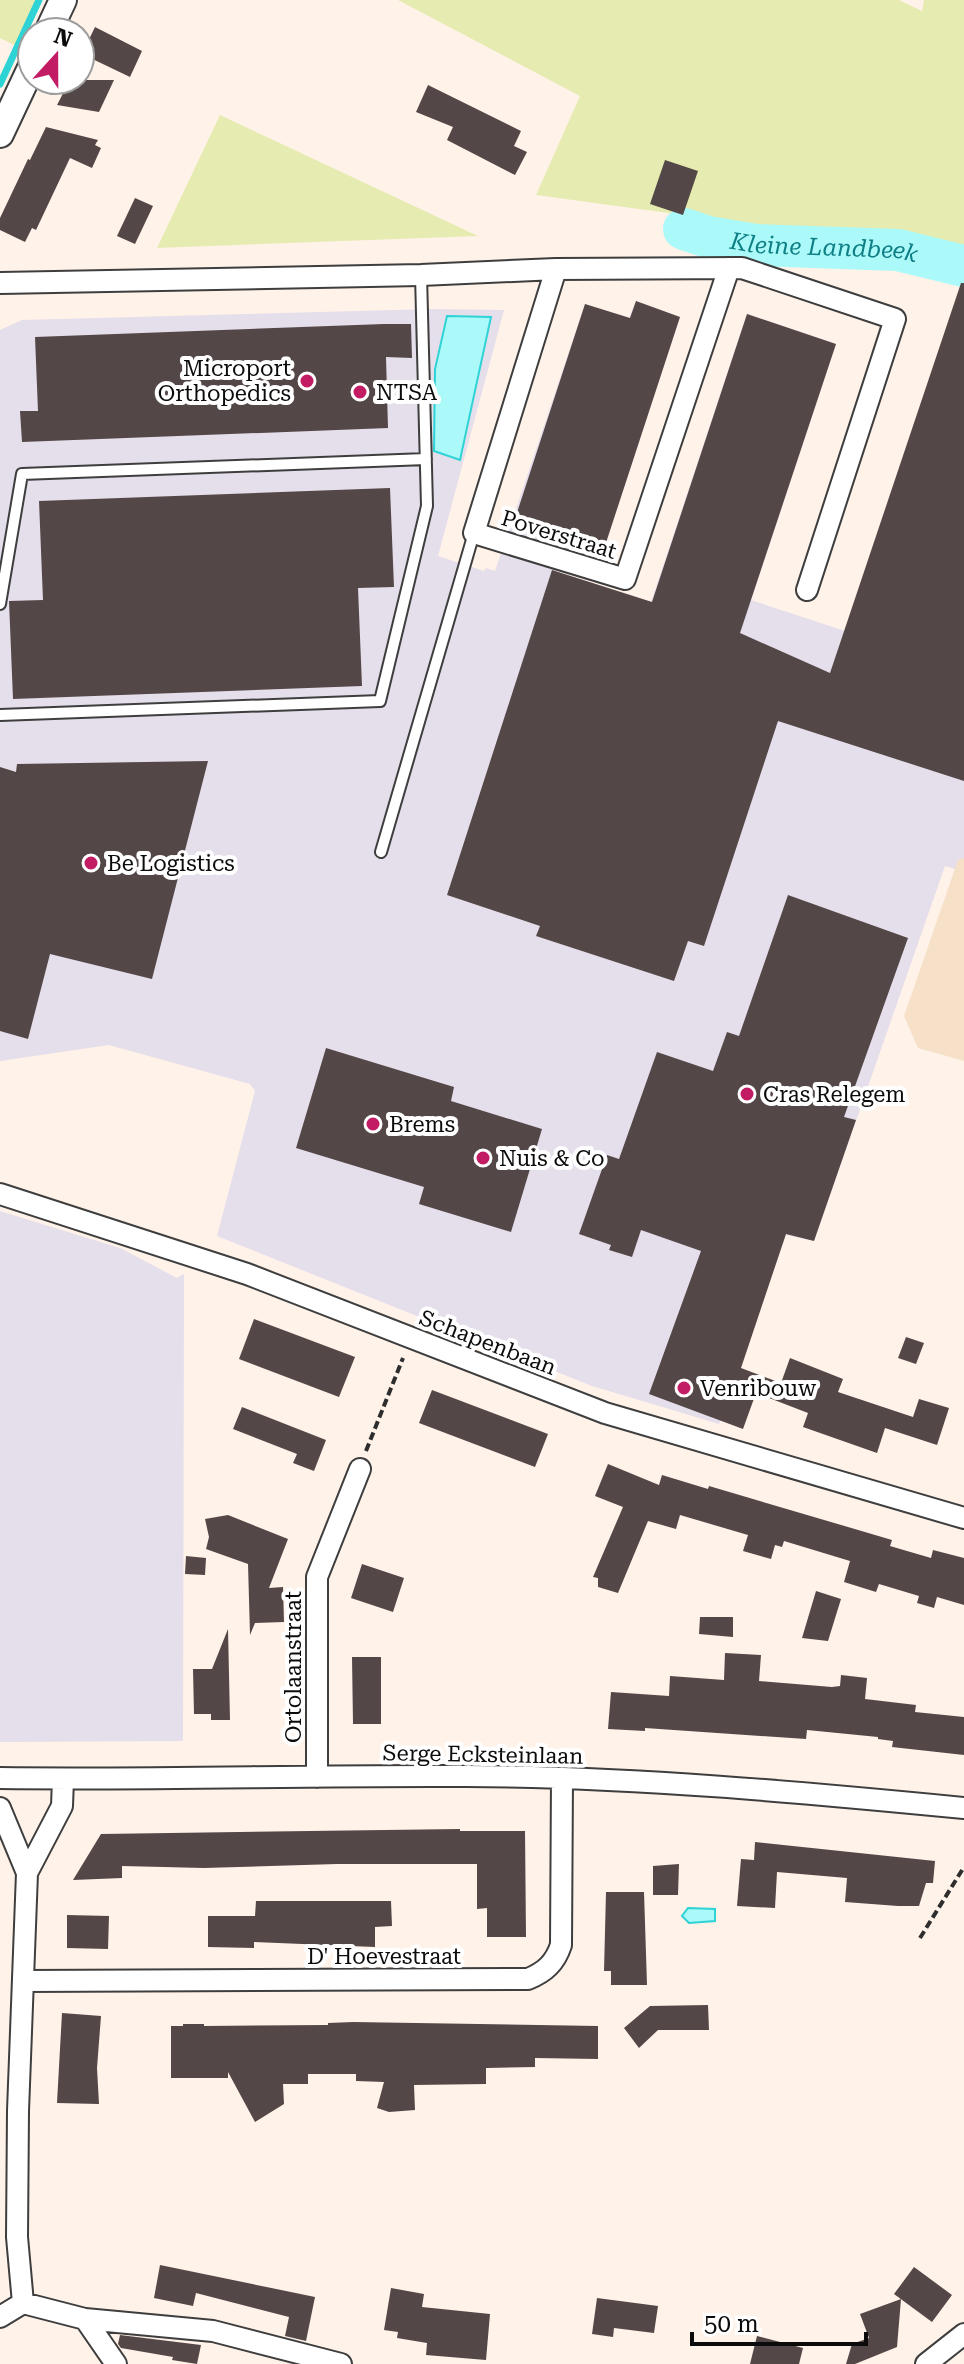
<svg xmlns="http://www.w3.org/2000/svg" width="964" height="2364" font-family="'Roboto Serif',serif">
  <rect width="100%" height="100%" fill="#fff2e9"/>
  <path fill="#e5deeb" d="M 964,279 L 964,872 L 945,866 L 814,1241 L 786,1235 L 719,1424 L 592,1386 L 217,1236 L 255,1091 L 250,1084 L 109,1045 L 0,1061 L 0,330 L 22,320 L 433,309 L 504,310 L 438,556 L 484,571 L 486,568 L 495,571 L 585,304 L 629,318 L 636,301 L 680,317 L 601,558 L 553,571 L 651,602 L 747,314 L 836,344 L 751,600 L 845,631 Z
    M 0,1211 L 120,1248 L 177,1278 L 184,1274 L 183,1741 L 0,1742 Z"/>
  <path fill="#f6e0c8" d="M 964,858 L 964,1061 L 918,1048 L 904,1016 L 958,860 Z"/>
  <path fill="#e6ebb1" d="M 0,0 L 41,0 L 20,48 L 0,38 Z
    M 398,0 L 899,0 L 922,11 L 924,0 L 964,0 L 964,253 L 536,195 L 580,96 Z
    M 220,115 L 478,236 L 157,248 Z"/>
  <path fill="#abfaf9" stroke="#2ed3d5" stroke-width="2" d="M 447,316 L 491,317 L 460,460 L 434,451 L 435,369 Z
    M 688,1908 L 715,1909 L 715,1921 L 689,1923 L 682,1916 Z"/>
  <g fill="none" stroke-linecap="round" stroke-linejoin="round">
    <path stroke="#2ed3d5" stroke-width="7" d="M 0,84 L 39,0"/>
    <path stroke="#abfaf9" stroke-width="42" id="s1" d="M 684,229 L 708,237 L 756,245 L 898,250 L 964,266"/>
  </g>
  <path fill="#544747" d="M 95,27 L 142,51 L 130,77 L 82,54 Z
    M 70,80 L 114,80 L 99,112 L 57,105 Z
    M 428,85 L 521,131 L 514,146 L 527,152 L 515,175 L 447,140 L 453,127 L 416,112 Z
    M 46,127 L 98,140 L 95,145 L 101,148 L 92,168 L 70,158 L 36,230 L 32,228 L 25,242 L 0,230 L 0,218 L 28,159 L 30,160 Z
    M 665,160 L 698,171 L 683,215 L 650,204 Z
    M 135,198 L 153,206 L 135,244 L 117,236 Z
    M 961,283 L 964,283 L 964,781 L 778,721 L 704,946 L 688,941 L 674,981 L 536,936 L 540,926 L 447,895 L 552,570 L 652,602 L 747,314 L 836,344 L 740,633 L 830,673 Z
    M 636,301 L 680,317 L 601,558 L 512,528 L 585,304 L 630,318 Z
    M 384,324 L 411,324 L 412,358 L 386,357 L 388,428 L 22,442 L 20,411 L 38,411 L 35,337 Z
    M 390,488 L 394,587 L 358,588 L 362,686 L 13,699 L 9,601 L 43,600 L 39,501 Z
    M 208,761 L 152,979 L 50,954 L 28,1039 L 0,1031 L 0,767 L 16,772 L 17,764 Z
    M 788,895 L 908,938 L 844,1117 L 856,1120 L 814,1241 L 786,1234 L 741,1368 L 781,1383 L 790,1358 L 843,1379 L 838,1392 L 913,1417 L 919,1399 L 949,1408 L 937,1445 L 885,1428 L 877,1453 L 803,1427 L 808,1413 L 756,1393 L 743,1429 L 649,1394 L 701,1251 L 641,1230 L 632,1257 L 609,1250 L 611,1245 L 579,1234 L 607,1155 L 619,1159 L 657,1052 L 713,1071 L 727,1032 L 739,1036 Z
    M 326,1048 L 454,1087 L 451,1101 L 542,1129 L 511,1232 L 419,1204 L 424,1187 L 296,1148 Z
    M 254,1319 L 355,1357 L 339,1397 L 239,1359 Z
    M 906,1337 L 924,1343 L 916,1364 L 898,1358 Z
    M 432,1390 L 548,1434 L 535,1467 L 419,1423 Z
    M 242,1407 L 326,1440 L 314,1471 L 293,1463 L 297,1454 L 233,1429 Z
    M 608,1464 L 659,1485 L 662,1475 L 708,1489 L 709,1486 L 892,1540 L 890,1546 L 931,1558 L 933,1550 L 964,1558 L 964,1605 L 937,1597 L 934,1608 L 917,1603 L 919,1596 L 879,1584 L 876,1592 L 844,1582 L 850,1561 L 784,1541 L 782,1547 L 775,1545 L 771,1559 L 743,1551 L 748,1535 L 680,1515 L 676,1529 L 648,1521 L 618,1593 L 598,1587 L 598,1578 L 593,1577 L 623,1507 L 595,1496 Z
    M 228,1515 L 288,1539 L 269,1588 L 283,1587 L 284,1622 L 255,1623 L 250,1635 L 248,1564 L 206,1549 L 209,1537 L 205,1519 Z
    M 186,1556 L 206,1558 L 205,1575 L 185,1574 Z
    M 362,1564 L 404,1578 L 393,1612 L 351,1598 Z
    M 816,1591 L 841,1599 L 828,1641 L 802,1638 Z
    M 700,1617 L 733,1617 L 733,1637 L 699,1634 Z
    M 228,1629 L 230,1720 L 211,1720 L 211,1714 L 194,1714 L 193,1669 L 212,1669 Z
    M 725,1653 L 761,1655 L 759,1681 L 832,1687 L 840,1686 L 841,1675 L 867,1678 L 865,1699 L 916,1705 L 915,1712 L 964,1717 L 964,1755 L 892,1747 L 893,1741 L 878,1739 L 878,1737 L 807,1730 L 806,1739 L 645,1728 L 645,1731 L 608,1729 L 611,1692 L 669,1696 L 670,1676 L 724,1680 Z
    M 352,1657 L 381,1657 L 381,1724 L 353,1724 Z
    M 460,1829 L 460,1831 L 525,1831 L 526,1937 L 487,1937 L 487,1908 L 477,1909 L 477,1864 L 337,1864 L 204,1868 L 122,1866 L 122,1878 L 73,1880 L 101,1834 Z
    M 755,1842 L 935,1861 L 933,1883 L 926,1883 L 919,1906 L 898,1906 L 845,1902 L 847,1878 L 777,1872 L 775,1908 L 737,1906 L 741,1859 L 754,1860 Z
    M 679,1864 L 678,1895 L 653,1895 L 653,1866 Z
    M 606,1892 L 644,1892 L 647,1985 L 611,1985 L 611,1971 L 604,1971 Z
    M 256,1901 L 391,1901 L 392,1926 L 375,1927 L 375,1947 L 254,1942 L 254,1948 L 208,1947 L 208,1916 L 255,1916 Z
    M 67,1915 L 109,1916 L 108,1949 L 67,1948 Z
    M 708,2005 L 709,2030 L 658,2030 L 639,2048 L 624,2028 L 650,2006 Z
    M 62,2013 L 101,2016 L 97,2068 L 99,2104 L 57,2103 Z
    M 353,2022 L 598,2026 L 598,2059 L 535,2058 L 535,2067 L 486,2068 L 486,2084 L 414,2085 L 415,2110 L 389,2112 L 377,2108 L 384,2082 L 356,2081 L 356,2074 L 308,2074 L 308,2084 L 283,2084 L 284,2104 L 255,2122 L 228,2072 L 228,2078 L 171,2078 L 171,2026 L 183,2026 L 183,2024 L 204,2024 L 204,2026 L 328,2025 L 328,2023 Z
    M 160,2265 L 315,2297 L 306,2341 L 285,2336 L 289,2317 L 196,2293 L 193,2306 L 154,2298 Z
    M 914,2267 L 952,2295 L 932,2322 L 894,2294 Z
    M 391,2288 L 424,2294 L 422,2307 L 490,2314 L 486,2360 L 426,2355 L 427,2343 L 397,2338 L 398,2332 L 384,2330 Z
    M 597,2298 L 658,2306 L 654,2333 L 614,2328 L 613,2337 L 592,2334 Z
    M 901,2299 L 897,2347 L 855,2364 L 846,2364 L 852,2344 L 869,2338 L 860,2314 Z
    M 120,2335 L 201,2345 L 197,2364 L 172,2360 L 173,2357 L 121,2348 L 118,2344 Z
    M 757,2336 L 803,2348 L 799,2364 L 750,2364 Z"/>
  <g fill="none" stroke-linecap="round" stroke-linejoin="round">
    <defs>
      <path id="service" d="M 0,604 L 22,474 L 426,459
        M 0,715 L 380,701 L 427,506 L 421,275
        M 381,852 L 474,533"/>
      <path id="minor" d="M 556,269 L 474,533 L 625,579 L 729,268
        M 0,283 L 421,275 L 556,269 L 742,268 L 895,319 L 807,590
        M 0,1194 L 247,1274 L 605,1413 L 964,1518
        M 317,1777 L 317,1577 L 360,1469
        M 0,1778 C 156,1780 312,1775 467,1776 C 633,1777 799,1792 964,1808
        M 0,1808 L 27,1873 L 18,2111 L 17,2237 L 23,2303
        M 27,1873 L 62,1806 L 63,1779
        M 24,1981 L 528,1979 C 545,1972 555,1963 561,1945 L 562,1778
        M 0,2317 L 23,2303 L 85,2319 L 213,2331 L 341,2364
        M 85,2319 L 116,2364
        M 926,2364 L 964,2334"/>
      <path id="tertiary" d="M 48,32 L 63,0
        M 0,134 L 32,66"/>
    </defs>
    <use href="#service" stroke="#3e3e3e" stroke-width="14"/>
    <use href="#minor" stroke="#3e3e3e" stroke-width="24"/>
    <use href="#tertiary" stroke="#3e3e3e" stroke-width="30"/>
    <path stroke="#2d2d2d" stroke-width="4" stroke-dasharray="8 4" stroke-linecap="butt" d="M 366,1451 L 403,1358
      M 920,1938 L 964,1867"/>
    <use href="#service" stroke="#fff" stroke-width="10"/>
    <use href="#minor" stroke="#fff" stroke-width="20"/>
    <use href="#tertiary" stroke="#fff" stroke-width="26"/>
  </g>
  <g fill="#c21c64" stroke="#fff" stroke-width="3">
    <circle cx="307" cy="381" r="8"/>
    <circle cx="360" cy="392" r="8"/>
    <circle cx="91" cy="863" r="8"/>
    <circle cx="747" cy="1094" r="8"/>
    <circle cx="373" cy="1124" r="8"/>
    <circle cx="483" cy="1158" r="8"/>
    <circle cx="684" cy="1388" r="8"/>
  </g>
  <g text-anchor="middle" stroke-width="8" stroke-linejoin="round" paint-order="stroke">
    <g font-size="22" fill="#0b0b0b" stroke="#fff" text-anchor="start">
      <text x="291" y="376" text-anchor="end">Microport<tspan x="291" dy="25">Orthopedics</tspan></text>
      <text x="376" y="400">NTSA</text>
      <text x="107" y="871">Be Logistics</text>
      <text x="763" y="1102">Cras Relegem</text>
      <text x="389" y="1132">Brems</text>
      <text x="499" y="1166">Nuis &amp; Co</text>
      <text x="700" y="1396">Venribouw</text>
    </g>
    <g font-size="22" fill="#0b0b0b" stroke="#fff">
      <text transform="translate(559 534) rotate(17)" y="8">Poverstraat</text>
      <text transform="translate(488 1342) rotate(21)" y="8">Schapenbaan</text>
      <text transform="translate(293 1667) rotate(-90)" y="8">Ortolaanstraat</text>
      <text transform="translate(483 1754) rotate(1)" y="8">Serge Ecksteinlaan</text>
      <text x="384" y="1964">D' Hoevestraat</text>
    </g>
    <g font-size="24" font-style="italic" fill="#0f7f86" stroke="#fff">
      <text dy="8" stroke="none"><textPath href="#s1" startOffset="142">Kleine Landbeek</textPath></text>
    </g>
  </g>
  <g transform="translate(56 56) rotate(21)"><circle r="38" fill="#ffffff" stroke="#9d9d9d" stroke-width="2"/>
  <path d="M0-6L14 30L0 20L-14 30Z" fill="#c21c64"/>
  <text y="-12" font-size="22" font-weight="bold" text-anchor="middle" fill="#0b0b0b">N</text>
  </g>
  <path d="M692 2332v12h174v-12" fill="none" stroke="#0b0b0b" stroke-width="4"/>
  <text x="704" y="2332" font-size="24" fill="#0b0b0b" stroke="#ffffff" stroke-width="6" paint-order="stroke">50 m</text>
</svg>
